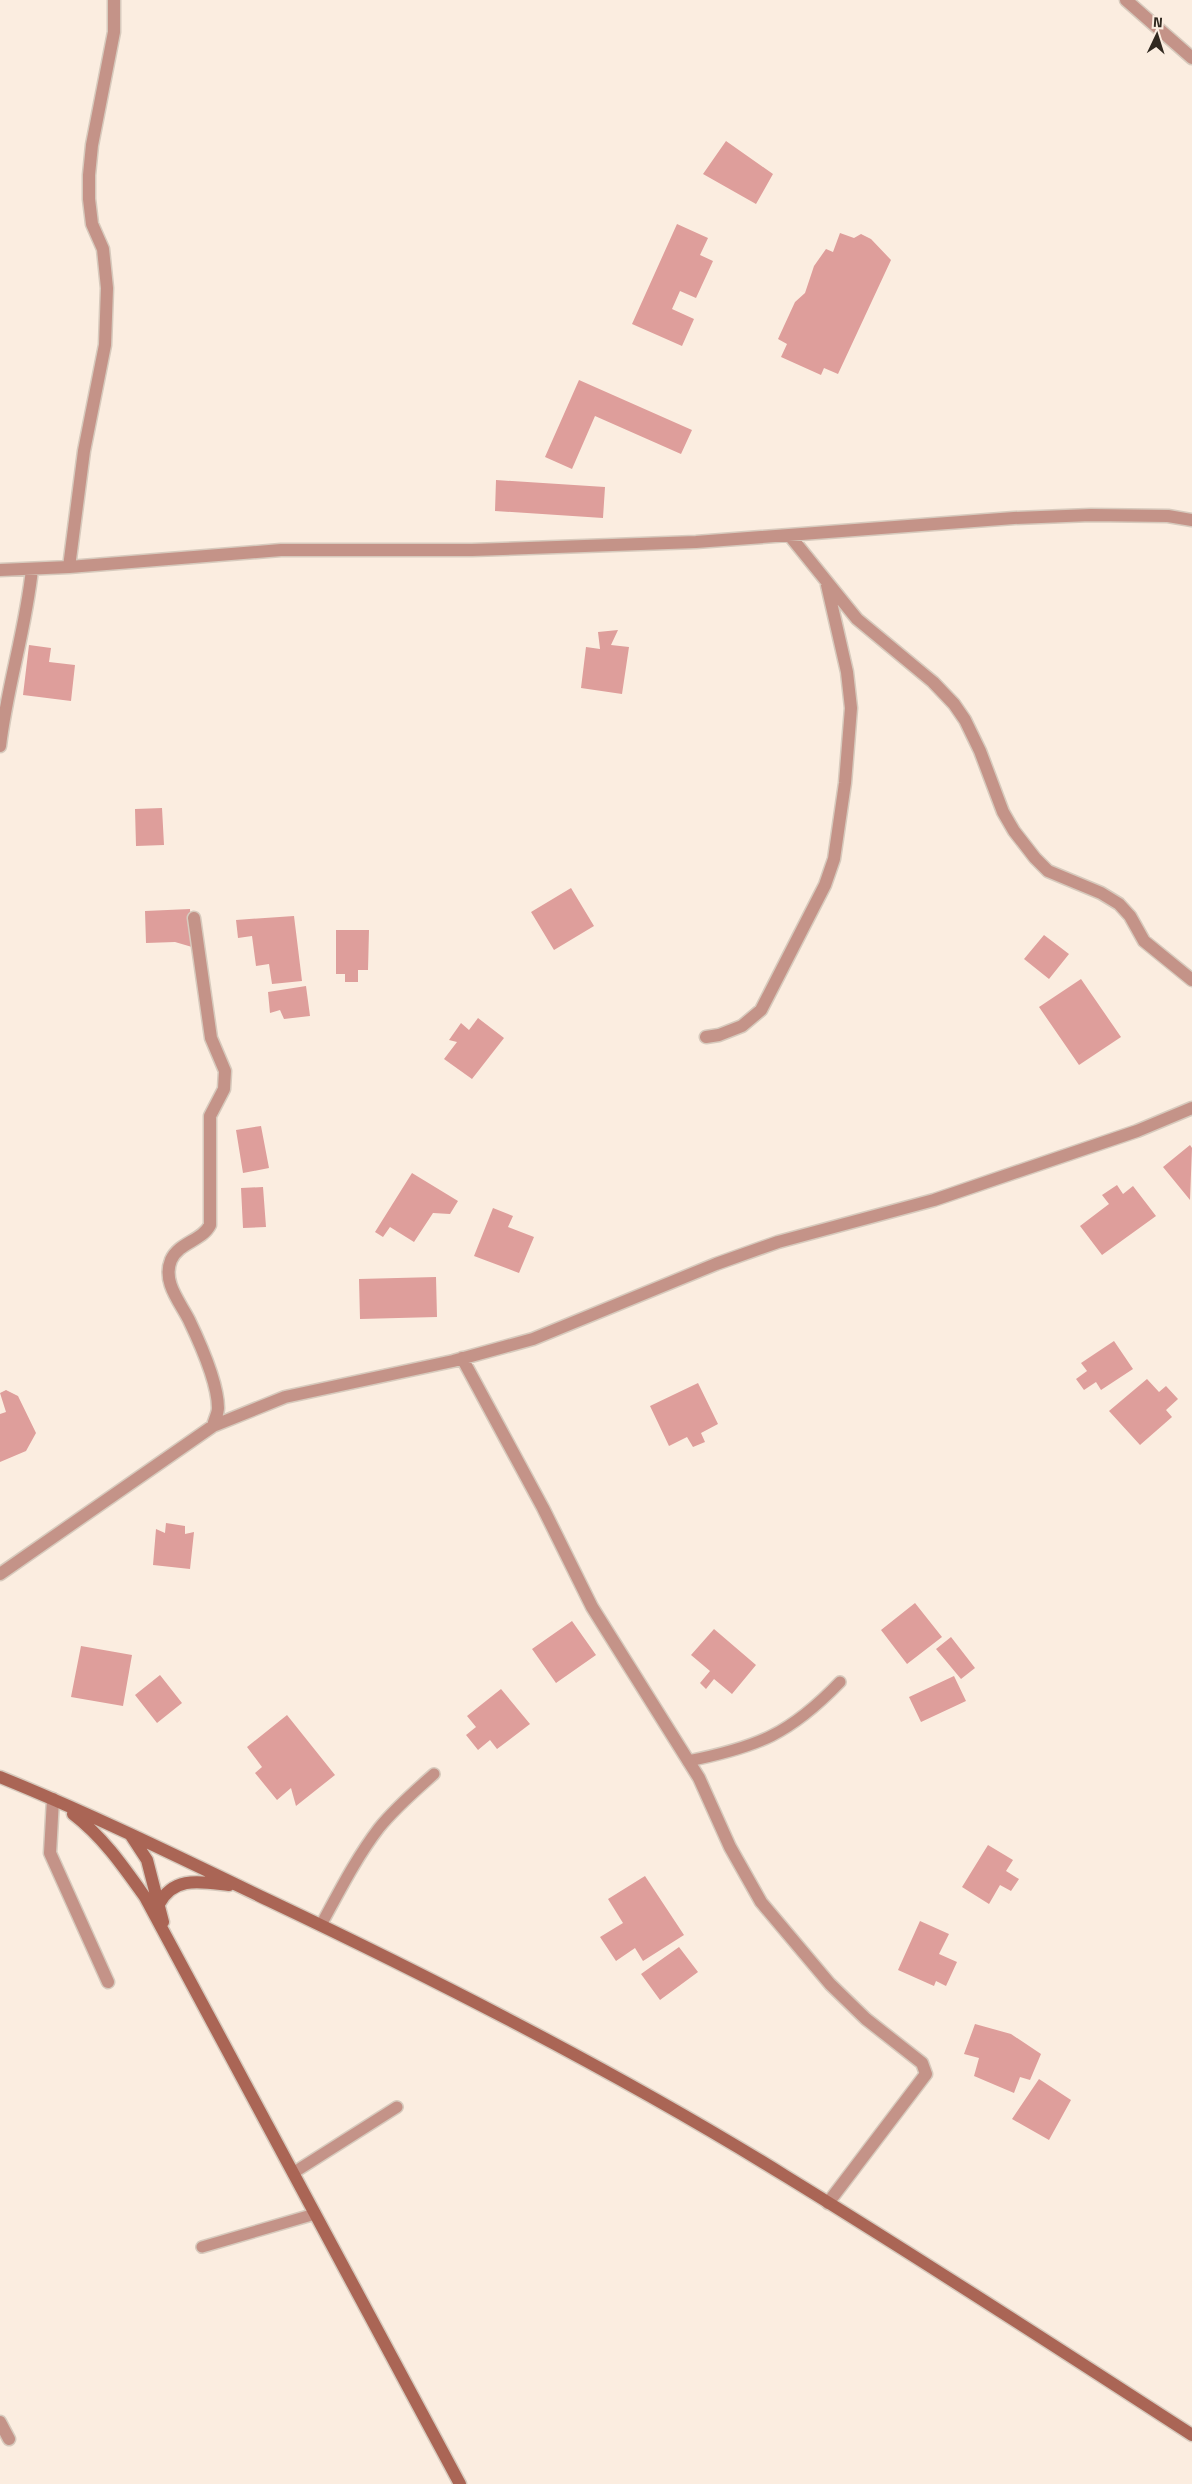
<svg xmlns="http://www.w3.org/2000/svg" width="1192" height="2484" font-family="'Titillium Web',sans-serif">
  <rect width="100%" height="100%" fill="#fbede0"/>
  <path fill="#de9e9b" d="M 726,141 L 773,174 L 756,204 L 703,174 Z
    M 677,224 L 708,238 L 700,255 L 713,261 L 696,298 L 680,291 L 672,309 L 694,319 L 682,346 L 632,324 Z
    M 840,233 L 854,238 L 861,234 L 871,239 L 891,260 L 838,374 L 824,368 L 821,375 L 781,357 L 787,344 L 778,339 L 795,302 L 805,293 L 814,266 L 826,249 L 833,252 Z
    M 579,380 L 692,430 L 681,454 L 595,416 L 572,469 L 545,457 Z
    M 496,480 L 605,487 L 603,518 L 495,511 Z
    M 618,630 L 611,645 L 629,647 L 622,694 L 581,688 L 586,647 L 600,649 L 598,632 Z
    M 29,645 L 51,648 L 49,662 L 75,665 L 71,701 L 23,695 Z
    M 162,808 L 164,845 L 136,846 L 135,809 Z
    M 571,888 L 594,926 L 554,950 L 531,912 Z
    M 190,909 L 192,947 L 175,942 L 146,943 L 145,911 Z
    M 294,916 L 302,981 L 272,984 L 269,964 L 256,966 L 252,936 L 238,938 L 236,920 Z
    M 336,930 L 369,930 L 368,970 L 358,970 L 358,982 L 345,982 L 345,974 L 336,974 Z
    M 1044,935 L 1069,954 L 1049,979 L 1024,959 Z
    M 1081,979 L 1121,1037 L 1079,1065 L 1039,1007 Z
    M 306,986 L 310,1016 L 284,1019 L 280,1010 L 270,1013 L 268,992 Z
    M 478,1018 L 504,1038 L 472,1079 L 444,1059 L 457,1042 L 449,1040 L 461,1023 L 469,1030 Z
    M 261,1126 L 269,1168 L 243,1173 L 236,1130 Z
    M 1190,1145 L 1192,1148 L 1190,1200 L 1163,1167 Z
    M 412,1173 L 458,1201 L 450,1214 L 433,1213 L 414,1242 L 390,1227 L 383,1237 L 375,1232 Z
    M 1117,1185 L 1123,1194 L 1133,1186 L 1156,1216 L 1102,1255 L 1080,1226 L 1109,1204 L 1102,1195 Z
    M 263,1187 L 266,1227 L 243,1228 L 241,1188 Z
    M 493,1208 L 513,1216 L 508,1227 L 534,1237 L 519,1273 L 474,1256 Z
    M 436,1277 L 437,1317 L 360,1319 L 359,1279 Z
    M 1114,1341 L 1133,1369 L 1101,1390 L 1096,1382 L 1084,1390 L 1076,1379 L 1087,1371 L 1081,1363 Z
    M 1147,1379 L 1159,1392 L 1166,1386 L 1178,1399 L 1166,1410 L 1172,1417 L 1140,1445 L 1109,1411 Z
    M 698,1383 L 718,1424 L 701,1433 L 705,1442 L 693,1447 L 687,1437 L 669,1446 L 650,1406 Z
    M 6,1390 L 18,1396 L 36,1433 L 26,1451 L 0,1462 L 0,1414 L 6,1412 L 0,1393 Z
    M 166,1523 L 185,1526 L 185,1534 L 194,1532 L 190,1569 L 153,1565 L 156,1529 L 165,1533 Z
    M 915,1603 L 942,1637 L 907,1664 L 881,1630 Z
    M 572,1621 L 596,1655 L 556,1683 L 532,1649 Z
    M 714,1629 L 756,1665 L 732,1694 L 714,1679 L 706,1689 L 700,1683 L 710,1671 L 691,1655 Z
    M 951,1637 L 975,1668 L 961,1679 L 936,1649 Z
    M 81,1646 L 132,1655 L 123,1706 L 71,1697 Z
    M 160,1675 L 182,1703 L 157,1723 L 135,1695 Z
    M 954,1676 L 966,1701 L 921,1722 L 909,1697 Z
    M 501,1689 L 530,1724 L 497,1749 L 490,1740 L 478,1750 L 466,1735 L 476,1727 L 467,1716 Z
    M 287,1715 L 335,1775 L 296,1806 L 291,1788 L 277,1800 L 255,1773 L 262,1767 L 247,1747 Z
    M 988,1845 L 1013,1860 L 1006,1871 L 1019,1879 L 1011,1891 L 1000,1885 L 989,1904 L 962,1887 Z
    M 645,1876 L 684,1935 L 643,1961 L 635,1948 L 616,1961 L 600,1937 L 623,1923 L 608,1899 Z
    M 920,1921 L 949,1934 L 939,1954 L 957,1962 L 946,1986 L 936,1981 L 934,1986 L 898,1970 Z
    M 679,1947 L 698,1972 L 660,2000 L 641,1974 Z
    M 975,2024 L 1011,2034 L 1041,2054 L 1030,2080 L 1020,2077 L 1014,2093 L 974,2076 L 979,2058 L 964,2054 Z
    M 1039,2079 L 1071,2100 L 1049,2140 L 1012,2119 Z"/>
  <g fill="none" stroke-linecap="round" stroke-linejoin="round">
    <defs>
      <path id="lane" d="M 688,1761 C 758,1747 790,1734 840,1682
        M 321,1925 C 339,1892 356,1858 379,1828 C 395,1808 415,1791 434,1774
        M 293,2173 L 397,2107
        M 202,2247 L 315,2214"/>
      <path id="street" d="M 1126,0 L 1192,58
        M 790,536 L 857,619 L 933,682 L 954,704 L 965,720 L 980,751 L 1003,812 L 1014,831 L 1035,858 L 1048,871 L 1101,893 L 1119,904 L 1130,916 L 1144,941 L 1192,980
        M 69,567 L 84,451 L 105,345 L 107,288 L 103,249 L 92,224 L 89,199 L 89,175 L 92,145 L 114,32 L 114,0
        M 0,570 L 69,567 L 281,550 L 472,550 L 696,542 L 1014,518 L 1091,515 L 1168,516 L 1192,520
        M 0,746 C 7,686 26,629 32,569
        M 706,1037 L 719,1035 L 742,1026 L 761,1010 L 825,885 L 834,859 L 845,783 L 851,708 L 847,672 L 827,585
        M 462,1358 L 543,1508 L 592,1607 L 699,1778 L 730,1847 L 761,1902 L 830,1984 L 866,2019 L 922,2063 L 926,2074 L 828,2203
        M 213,1426 L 285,1397 L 453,1361 L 533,1339 L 716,1264 L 778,1242 L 934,1200 L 1137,1131 L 1192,1108
        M 0,1574 L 213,1426 C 214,1420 218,1414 218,1408 C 218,1383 200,1343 189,1320 C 180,1302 162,1282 171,1260 C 179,1242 202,1241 210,1225 L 210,1116 L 224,1089 L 225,1071 L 211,1038 L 194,918
        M 53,1799 L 50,1853 L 108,1982
        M 0,2422 L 9,2439"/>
      <path id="secondary" d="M 0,1777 C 91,1814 179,1857 268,1900 C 445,1984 621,2074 787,2177 C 924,2261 1058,2348 1192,2435
        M 73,1814 C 103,1837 123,1866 145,1897 L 460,2484
        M 130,1834 L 147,1860 L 163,1922
        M 159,1904 C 174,1875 202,1882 229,1885"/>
    </defs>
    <use href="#lane" stroke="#d7cabd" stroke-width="14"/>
    <use href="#street" stroke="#d7cabd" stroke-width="15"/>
    <use href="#secondary" stroke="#d7cabd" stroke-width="15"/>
    <use href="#lane" stroke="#c49388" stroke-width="11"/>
    <use href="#street" stroke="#c49388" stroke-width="12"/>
    <use href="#secondary" stroke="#aa6555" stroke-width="12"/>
  </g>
  <g transform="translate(1157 35) rotate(4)" stroke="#fbede0" stroke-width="4" paint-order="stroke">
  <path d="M0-4L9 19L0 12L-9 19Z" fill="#312920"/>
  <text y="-8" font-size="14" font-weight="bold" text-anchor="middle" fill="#312920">N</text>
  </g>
</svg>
